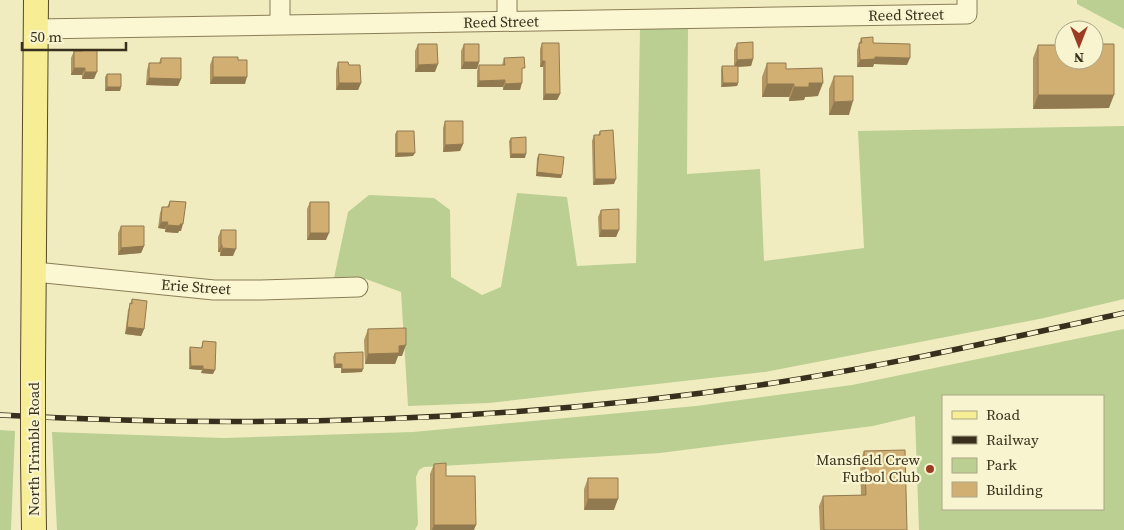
<svg xmlns="http://www.w3.org/2000/svg" width="1124" height="530" font-family="'Source Serif 4',serif">
  <rect width="100%" height="100%" fill="#f0ecbf"/>
  <path fill="#bbcf92" fill-rule="evenodd" d="M 1077,0 L 1124,0 L 1124,29 L 1077,4 Z
    M 688,28 L 687,174 L 760,169 L 764,261 L 864,248 L 858,131 L 1124,126 L 1124,299 L 1044,318 L 765,372 L 489,403 L 408,406 L 401,292 L 366,279 L 334,278 L 348,212 L 369,195 L 434,198 L 450,210 L 451,277 L 482,295 L 501,287 L 517,193 L 567,197 L 577,266 L 636,263 L 640,29 Z
    M 1124,329 L 1124,530 L 919,530 L 915,416 L 873,426 L 660,453 L 424,467 L 419,470 L 416,477 L 418,524 L 415,530 L 57,530 L 52,432 L 223,438 L 413,432 L 696,406 L 852,385 ZM 943,396 L 1103,396 L 1103,509 L 943,509 Z
    M 0,430 L 15,431 L 11,530 L 0,530 Z"/>
  <g fill="none" stroke-linecap="round" stroke-linejoin="round">
    <defs>
      <path id="minor" d="M 280,0 L 280,25
        M 507,0 L 507,21
        M 36,29 L 967,14 L 967,0
        M 35,272 L 214,290 L 261,290 L 358,287"/>
      <path id="major" d="M 33,367 L 36,0
        M 33,460 L 34,530"/>
    </defs>
    <use href="#minor" stroke="#8a7d56" stroke-width="21"/>
    <use href="#major" stroke="#57492b" stroke-width="26"/>
    <use href="#minor" stroke="#fbf7d3" stroke-width="19"/>
    <use href="#major" stroke="#f6ed94" stroke-width="24"/>
    <defs>
      <path id="rail" d="M 0,415 C 257,429 512,422 767,384 C 887,366 1005,339 1124,313"/>
    </defs>
    <use href="#rail" stroke="#38301c" stroke-width="5.5"/>
    <use href="#rail" stroke="#f7f4cf" stroke-width="4" stroke-dasharray="11" stroke-linecap="butt"/>
    <defs>
      <path id="major-bridge" d="M 33,460 L 33,367"/>
    </defs>
    <use href="#major-bridge" stroke="#57492b" stroke-width="26" stroke-linecap="butt"/>
    <use href="#major-bridge" stroke="#f6ed94" stroke-width="24"/>
  </g>
  <path fill="#b49662" d="M 861,38 L 873,43 L 907,65 L 874,64 L 873,67 L 857,67 L 857,50 Z
    M 542,43 L 560,94 L 557,100 L 543,100 L 543,67 L 540,67 L 540,49 Z
    M 737,43 L 753,59 L 751,66 L 738,67 L 738,83 L 737,86 L 721,87 L 721,70 L 722,66 L 734,66 L 734,50 Z
    M 418,44 L 435,72 L 415,72 L 415,51 Z
    M 464,44 L 479,62 L 477,69 L 461,69 L 461,51 Z
    M 1038,45 L 1109,108 L 1033,109 L 1033,58 Z
    M 83,50 L 94,79 L 82,79 L 82,75 L 71,75 L 71,58 L 74,51 L 83,51 Z
    M 213,57 L 238,60 L 245,84 L 210,84 L 210,65 Z
    M 161,58 L 181,79 L 178,86 L 146,85 L 147,70 L 149,63 L 159,63 Z
    M 504,58 L 522,74 L 520,90 L 503,90 L 503,87 L 477,87 L 477,71 L 479,65 L 502,65 Z
    M 338,62 L 349,65 L 361,83 L 358,90 L 336,90 L 336,70 Z
    M 767,63 L 786,69 L 818,96 L 805,97 L 804,100 L 789,101 L 789,97 L 762,97 L 762,77 Z
    M 107,74 L 121,87 L 120,91 L 105,91 L 105,77 Z
    M 834,76 L 849,115 L 829,115 L 829,89 Z
    M 445,121 L 463,144 L 460,151 L 443,152 L 443,128 Z
    M 397,131 L 413,156 L 395,157 L 395,134 Z
    M 600,131 L 614,184 L 593,185 L 592,141 L 594,135 L 598,135 Z
    M 511,138 L 525,158 L 510,158 L 509,141 Z
    M 539,154 L 562,175 L 561,178 L 536,176 L 537,158 Z
    M 170,201 L 181,231 L 179,231 L 178,233 L 165,232 L 165,229 L 158,228 L 160,213 L 162,207 L 167,207 Z
    M 310,202 L 326,240 L 307,240 L 307,209 Z
    M 601,210 L 619,230 L 616,237 L 599,237 L 598,217 Z
    M 121,226 L 144,246 L 141,253 L 118,255 L 118,233 Z
    M 221,230 L 233,256 L 220,256 L 220,252 L 218,252 L 218,237 Z
    M 132,299 L 144,329 L 141,336 L 125,334 L 128,310 Z
    M 368,329 L 402,356 L 398,356 L 395,364 L 365,364 L 364,340 Z
    M 203,341 L 213,374 L 201,373 L 202,370 L 189,369 L 189,351 L 190,347 L 201,348 Z
    M 335,353 L 362,372 L 341,373 L 341,368 L 334,368 L 333,357 Z
    M 864,451 L 907,530 L 820,530 L 819,506 L 823,496 L 861,495 L 860,462 Z
    M 434,464 L 446,476 L 474,530 L 430,530 L 430,474 Z
    M 588,478 L 614,510 L 584,510 L 584,489 Z"/>
  <path fill="#927a50" d="M 875,57 L 910,58 L 907,65 L 874,64 L 873,67 L 857,67 L 860,60 Z
    M 753,59 L 751,66 L 734,67 L 737,60 Z
    M 542,61 L 545,61 L 543,67 L 540,67 Z
    M 464,62 L 479,62 L 477,69 L 461,69 Z
    M 438,64 L 435,72 L 415,72 L 418,65 Z
    M 74,68 L 85,68 L 82,75 L 71,75 Z
    M 85,72 L 97,72 L 94,79 L 82,79 Z
    M 213,77 L 247,77 L 245,84 L 210,84 Z
    M 149,78 L 181,79 L 178,86 L 146,85 Z
    M 505,80 L 503,87 L 477,87 L 479,81 Z
    M 339,83 L 361,83 L 358,90 L 336,90 Z
    M 522,83 L 520,90 L 503,90 L 505,84 Z
    M 723,83 L 738,83 L 737,86 L 721,87 Z
    M 809,83 L 823,83 L 818,96 L 805,97 L 804,100 L 789,101 L 794,87 Z
    M 767,84 L 794,84 L 789,97 L 762,97 Z
    M 107,87 L 121,87 L 120,91 L 105,91 Z
    M 545,94 L 560,94 L 557,100 L 543,100 Z
    M 1038,95 L 1114,95 L 1109,108 L 1033,109 Z
    M 853,101 L 849,115 L 829,115 L 834,102 Z
    M 463,144 L 460,151 L 443,152 L 445,145 Z
    M 397,153 L 415,153 L 413,156 L 395,157 Z
    M 511,154 L 526,154 L 525,158 L 510,158 Z
    M 537,172 L 562,175 L 561,178 L 536,176 Z
    M 595,179 L 616,179 L 614,184 L 593,185 Z
    M 161,222 L 168,222 L 165,229 L 158,228 Z
    M 180,224 L 183,224 L 181,231 L 179,231 L 178,233 L 165,232 L 167,225 Z
    M 601,230 L 619,230 L 616,237 L 599,237 Z
    M 310,233 L 329,233 L 326,240 L 307,240 Z
    M 221,245 L 222,245 L 220,252 L 218,252 Z
    M 144,246 L 141,253 L 118,255 L 121,248 Z
    M 222,248 L 236,249 L 233,256 L 220,256 Z
    M 127,327 L 144,329 L 141,336 L 125,334 Z
    M 406,345 L 402,356 L 398,356 L 395,364 L 365,364 L 368,354 L 399,346 Z
    M 335,364 L 342,364 L 341,368 L 334,368 Z
    M 191,366 L 203,366 L 202,370 L 189,369 Z
    M 203,369 L 215,370 L 213,374 L 201,373 Z
    M 342,369 L 363,369 L 362,372 L 341,373 Z
    M 588,499 L 618,499 L 614,510 L 584,510 Z
    M 434,525 L 476,525 L 474,530 L 432,530 Z"/>
  <path fill="#d1ae72" stroke="#927a50" d="M 873,37 L 873,43 L 910,44 L 910,58 L 875,57 L 875,59 L 860,60 L 859,43 L 862,43 L 861,38 Z
    M 753,42 L 753,59 L 737,60 L 737,43 Z
    M 542,43 L 559,43 L 560,94 L 545,94 L 545,61 L 542,61 Z
    M 418,44 L 437,44 L 438,64 L 418,65 Z
    M 464,44 L 479,44 L 479,62 L 464,62 Z
    M 1094,44 L 1114,44 L 1114,95 L 1038,95 L 1038,45 L 1064,45 L 1064,60 L 1094,60 Z
    M 83,50 L 97,50 L 97,72 L 85,72 L 85,68 L 74,68 L 74,51 L 83,51 Z
    M 213,57 L 238,57 L 238,60 L 247,60 L 247,77 L 213,77 Z
    M 524,57 L 525,68 L 522,68 L 522,83 L 505,84 L 505,80 L 479,81 L 479,65 L 505,65 L 504,58 Z
    M 161,58 L 181,58 L 181,79 L 149,78 L 149,63 L 161,63 Z
    M 338,62 L 348,62 L 349,65 L 360,65 L 361,83 L 339,83 Z
    M 767,63 L 786,63 L 786,69 L 822,68 L 823,83 L 809,83 L 809,87 L 794,87 L 794,84 L 767,84 Z
    M 722,66 L 738,66 L 738,83 L 723,83 Z
    M 107,74 L 121,74 L 121,87 L 107,87 Z
    M 834,76 L 853,76 L 853,101 L 834,102 Z
    M 445,121 L 463,121 L 463,144 L 445,145 Z
    M 613,130 L 616,179 L 595,179 L 594,135 L 600,135 L 600,131 Z
    M 397,131 L 414,131 L 415,153 L 397,153 Z
    M 526,137 L 526,154 L 511,154 L 511,138 Z
    M 539,154 L 564,157 L 562,175 L 537,172 Z
    M 170,201 L 186,202 L 183,224 L 180,224 L 180,226 L 167,225 L 168,222 L 161,222 L 162,207 L 169,207 Z
    M 310,202 L 329,202 L 329,233 L 310,233 Z
    M 619,209 L 619,230 L 601,230 L 601,210 Z
    M 121,226 L 144,226 L 144,246 L 121,248 Z
    M 221,230 L 236,230 L 236,249 L 222,248 L 222,245 L 221,245 Z
    M 132,299 L 147,301 L 144,329 L 127,327 L 130,303 L 132,304 Z
    M 406,328 L 406,345 L 399,346 L 399,353 L 368,354 L 368,329 Z
    M 203,341 L 216,342 L 215,370 L 203,369 L 203,366 L 191,366 L 190,347 L 202,348 Z
    M 363,352 L 363,369 L 342,369 L 342,364 L 335,364 L 335,353 Z
    M 905,450 L 907,530 L 824,530 L 823,496 L 866,495 L 864,451 Z
    M 446,463 L 446,476 L 475,476 L 476,525 L 434,525 L 434,464 Z
    M 588,478 L 618,478 L 618,499 L 588,499 Z"/>
  <circle fill="#9c3c23" stroke="#f7f4cf" stroke-width="2" cx="930" cy="469" r="5"/>
  <g text-anchor="middle" stroke-width="4.5" stroke-linejoin="round" paint-order="stroke">
    <g font-size="15" fill="#38301c" stroke="#f7f4cf">
      <text transform="translate(906 15) rotate(-1)" y="5">Reed Street</text>
      <text transform="translate(501 22) rotate(-1)" y="5">Reed Street</text>
      <text transform="translate(196 287) rotate(4)" y="5">Erie Street</text>
      <text transform="translate(34 449) rotate(-90)" y="5">North Trimble Road</text>
    </g>
    <g font-size="15" fill="#38301c" stroke="#f7f4cf" text-anchor="end">
      <text x="920" y="465">Mansfield Crew<tspan x="920" dy="17">Futbol Club</tspan></text>
    </g>
  </g>
  <rect x="942" y="395" width="162" height="115" fill="#f7f4cf" stroke="#aba687"/>
  <rect x="952" y="411" width="25" height="8" fill="#f6ed94" stroke="#aba687"/>
  <text x="986" y="420" font-size="15" fill="#38301c">Road</text>
  <rect x="952" y="436" width="25" height="8" fill="#38301c" stroke="#aba687"/>
  <text x="986" y="445" font-size="15" fill="#38301c">Railway</text>
  <rect x="952" y="458" width="25" height="15" fill="#bbcf92" stroke="#aba687"/>
  <text x="986" y="470" font-size="15" fill="#38301c">Park</text>
  <rect x="952" y="482" width="25" height="15" fill="#d1ae72" stroke="#aba687"/>
  <text x="986" y="495" font-size="15" fill="#38301c">Building</text>
  <g transform="translate(1079 45) rotate(180)"><circle r="24" fill="#f7f4cf" stroke="#aba687"/>
  <path d="M0-4L9 19L0 12L-9 19Z" fill="#9c3c23"/>
  <text y="-8" font-size="14" font-weight="bold" text-anchor="middle" fill="#38301c">N</text>
  </g>
  <path d="M22 42v8h104v-8" fill="none" stroke="#38301c" stroke-width="2.5"/>
  <text x="30" y="42" font-size="15" fill="#38301c" stroke="#f7f4cf" stroke-width="4" paint-order="stroke">50 m</text>
</svg>
